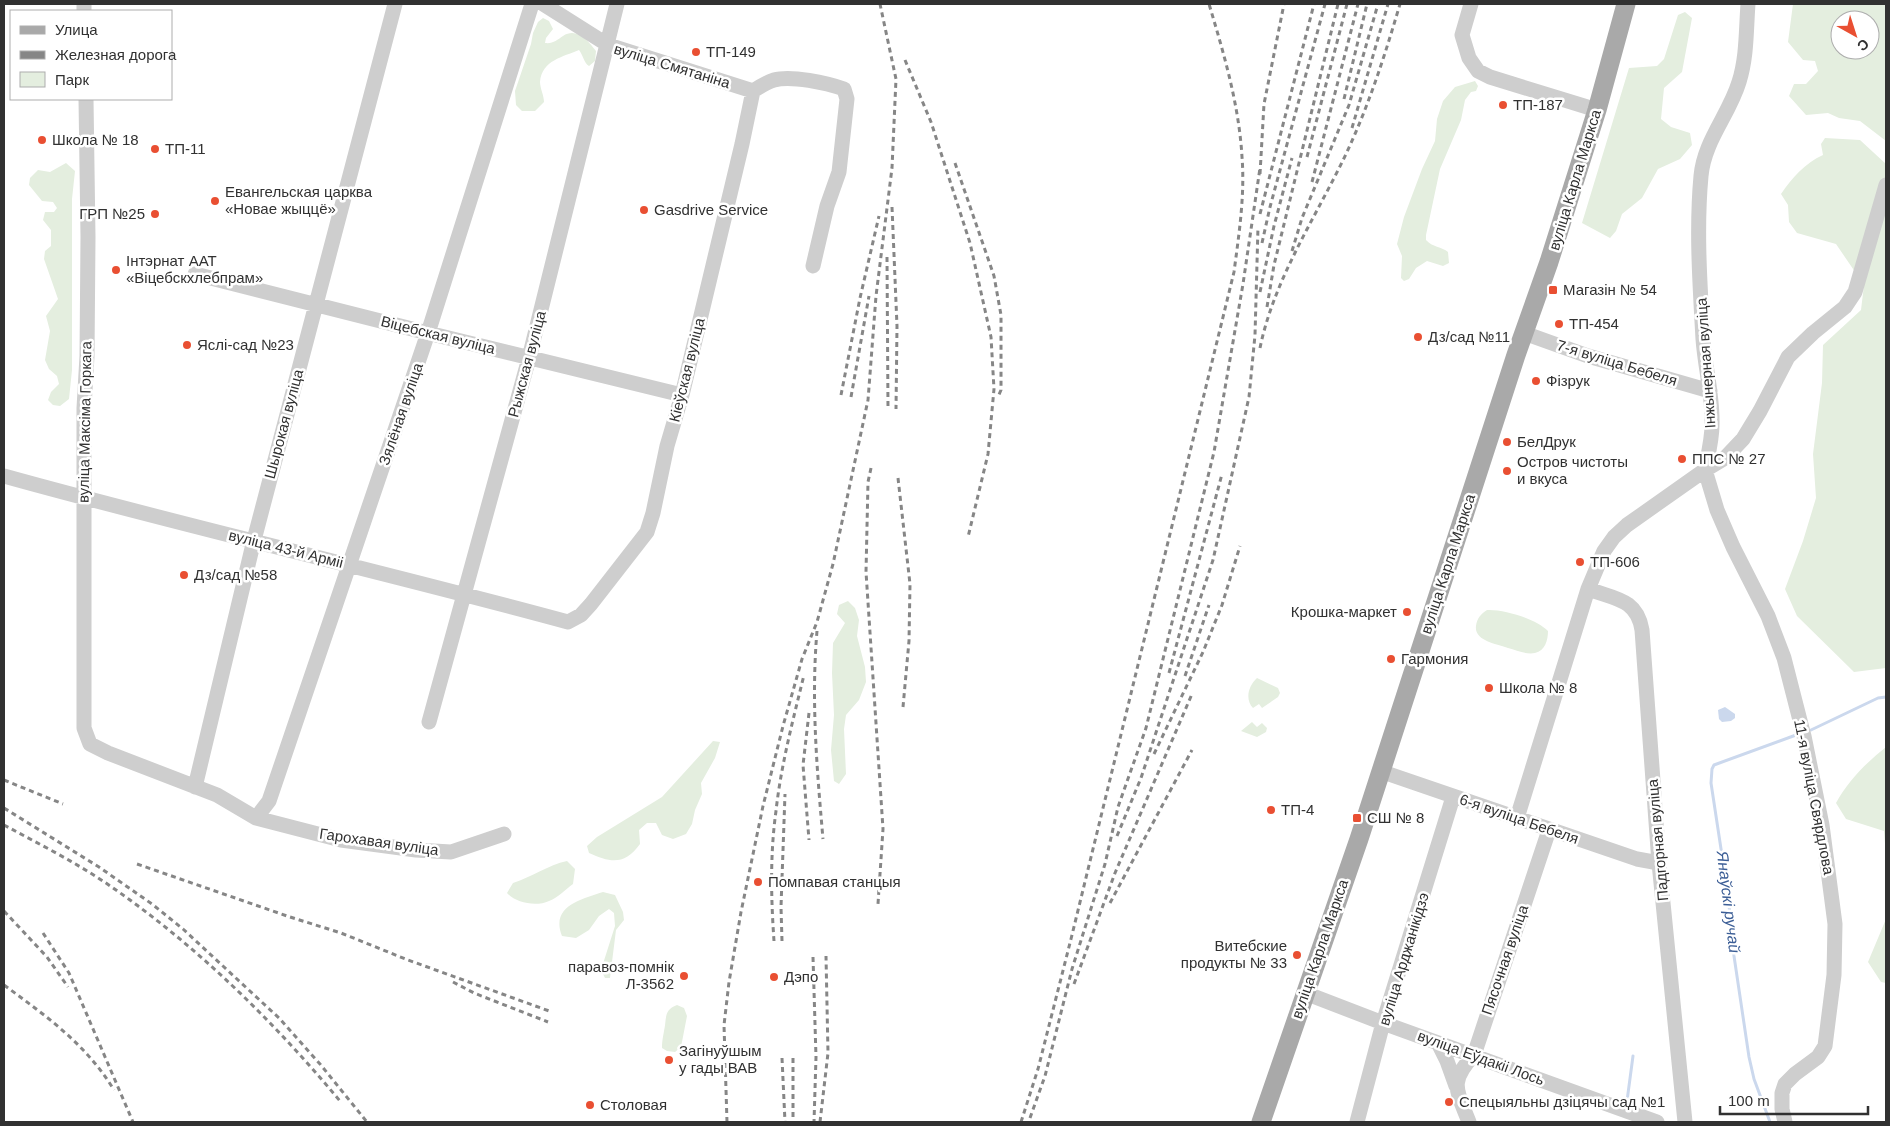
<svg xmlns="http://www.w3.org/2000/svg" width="1890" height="1126" font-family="Arial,sans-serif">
  <rect width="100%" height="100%" fill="#fff"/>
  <path fill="#e4eedf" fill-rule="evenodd" d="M 1793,4 L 1886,4 L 1886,141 L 1860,121 L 1839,118 L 1828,113 L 1806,115 L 1789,96 L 1794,84 L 1806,84 L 1818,71 L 1815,61 L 1803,60 L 1788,42 ZM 1840,20 L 1870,20 L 1870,50 L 1840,50 Z
    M 1685,12 L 1692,18 L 1682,72 L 1664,88 L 1661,119 L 1671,127 L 1690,133 L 1692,145 L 1680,159 L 1658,169 L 1642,198 L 1622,214 L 1616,231 L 1610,238 L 1582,223 L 1629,68 L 1657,66 L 1664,59 L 1678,15 Z
    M 543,18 L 549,21 L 553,29 L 546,38 L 545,43 C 553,44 557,40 563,36 C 577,27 588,41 596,51 L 595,61 L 589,66 C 584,63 583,55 579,50 C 563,57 542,60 540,82 C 540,88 544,96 544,102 L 535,111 L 522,111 L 516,105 L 515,91 L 531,44 L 533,33 L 538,22 Z
    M 1475,81 L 1478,86 L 1476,91 L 1471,92 L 1465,100 L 1461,120 L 1440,169 L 1426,235 L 1426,240 C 1432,247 1442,247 1448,252 L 1449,263 L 1443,266 L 1427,261 L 1416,268 L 1409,279 L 1404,281 L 1401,278 L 1402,256 L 1397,244 L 1404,217 L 1422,169 L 1435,141 L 1437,119 L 1443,101 L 1455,87 Z
    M 1825,138 L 1860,140 L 1886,164 L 1886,668 L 1854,672 L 1797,616 L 1785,589 L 1803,541 L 1816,498 L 1813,454 L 1822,383 L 1823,345 L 1861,310 L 1864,285 L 1836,244 L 1797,233 L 1789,222 L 1788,205 L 1781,194 C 1792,178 1805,163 1823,155 L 1821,144 Z
    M 66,163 L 75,171 L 72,199 L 72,370 L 69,399 L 60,406 L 53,405 L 48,400 L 51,392 L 59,384 L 57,376 L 49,369 L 45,360 L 50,331 L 46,316 L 58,299 L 44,259 L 45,251 L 51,246 L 51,230 L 43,220 L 45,212 L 54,212 L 57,208 L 53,202 L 42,201 L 29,185 L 30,178 L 38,170 L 50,172 Z
    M 848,601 L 855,608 L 859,620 L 857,636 L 865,667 L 866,682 L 859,700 L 846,715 L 844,729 L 846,774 L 839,784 L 834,781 L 831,750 L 834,715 L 832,673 L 833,643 L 845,623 L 837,614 L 839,605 Z
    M 1487,610 C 1504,609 1536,619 1548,631 C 1548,640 1545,651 1535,653 C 1526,655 1517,650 1508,648 C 1497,644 1474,641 1476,626 C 1477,618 1481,614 1487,610 Z
    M 1257,678 L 1278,688 L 1280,693 L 1278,697 L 1262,708 L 1259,704 L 1253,708 C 1245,700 1248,686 1257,678 Z
    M 1252,722 L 1257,727 L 1262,723 L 1267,728 L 1266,732 L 1257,737 L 1241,731 Z
    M 713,741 L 720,742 L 715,758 L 701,783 L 702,794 L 695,810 L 692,824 L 686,834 L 673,839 L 662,835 L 656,823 L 647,823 L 639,830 L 640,844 C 625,865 611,863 589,853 L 587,846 L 597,837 L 662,797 Z
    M 1886,747 L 1886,856 L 1884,831 L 1846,819 L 1836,803 C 1848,781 1866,763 1886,747 Z
    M 567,861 L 575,869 L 573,884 C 565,890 557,898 549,901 C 536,907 516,903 507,893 L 513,883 C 532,877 548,865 567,861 Z
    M 603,892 L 615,895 L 623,912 L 624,920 L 616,930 L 610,978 L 605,978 L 601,970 L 615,926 L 614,913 L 609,909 L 599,916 L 589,930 L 576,938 L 562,936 C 550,906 582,899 603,892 Z
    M 1886,919 L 1886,983 L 1881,982 L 1868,962 Z
    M 677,1005 L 684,1008 L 687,1016 L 681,1047 L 675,1052 L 667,1051 L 662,1048 C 662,1041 663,1037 664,1031 C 667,1019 663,1010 677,1005 Z"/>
  <path fill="#cbd8ed" d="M 1725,707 L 1735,714 L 1735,718 L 1731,721 L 1722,722 L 1719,719 L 1718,710 Z"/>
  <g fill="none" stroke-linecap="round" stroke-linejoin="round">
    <path stroke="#cbd8ed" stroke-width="3" d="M 1811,730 L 1878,698 L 1886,697
      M 1627,1101 L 1633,1056
      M 1770,1122 L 1754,1079 L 1749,1057 L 1734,956 L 1728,895 L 1711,783 L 1712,769 L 1714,765 L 1796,735"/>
    <path stroke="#cecece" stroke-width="15" d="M 543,4 L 608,45 L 753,91
      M 1471,4 L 1462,35 L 1469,58 L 1478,71 L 1490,77 L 1597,110
      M 84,11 L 84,4
      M 753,91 C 759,87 767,82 774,80 C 791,75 827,83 844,89 L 847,99 L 839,172 L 827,206 L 813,266
      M 86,99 L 88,237 L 87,356 L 84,408 L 84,728 L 90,744 L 108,753 L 217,795 L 256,818 L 341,840 L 416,850 L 451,852 L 504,834
      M 195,274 L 428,333 L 682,395
      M 1524,333 L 1588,356 L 1710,391
      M 4,476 C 191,528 381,571 568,622 L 581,615 L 591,604 L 647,532 L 653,513 L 667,446 L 682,395 L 742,144 L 753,91
      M 1588,589 C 1615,599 1637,599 1642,630 L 1659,863 L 1685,1122
      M 429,722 L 529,358 L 617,4
      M 1380,771 L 1637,859 L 1659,863
      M 195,787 L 254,540 L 395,4
      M 256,818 L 269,801 L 428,333 L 532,4
      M 1517,818 L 1588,589 L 1604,551 L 1614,537 L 1627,525 L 1705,470 C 1708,455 1712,440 1712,425 C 1713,396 1705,368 1703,339 C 1700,285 1696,230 1701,176 C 1704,141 1729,115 1739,82 C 1747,57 1746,30 1748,4
      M 1305,993 L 1383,1023 L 1657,1122
      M 1438,1043 L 1447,1061 L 1456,1086
      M 1357,1122 L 1383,1023 L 1453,797
      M 1469,1122 C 1457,1091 1448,1082 1474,1055 L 1549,830
      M 1785,1122 L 1782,1109 L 1782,1093 L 1785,1084 L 1795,1074 L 1818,1057 L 1825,1046 L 1834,975 L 1835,924 L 1822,825 L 1804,736 L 1784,658 L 1768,616 L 1733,547 L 1717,510 L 1705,470 L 1725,458 L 1743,439 L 1760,411 L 1788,357 L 1813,333 L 1845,307 L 1855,292 L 1886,185"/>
    <path stroke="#a9a9a9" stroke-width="19" d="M 1261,1122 L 1359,839 L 1516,355 L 1549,262 L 1597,110 L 1626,4"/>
    <path stroke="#868686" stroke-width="3" stroke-dasharray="5 4" stroke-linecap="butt" d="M 905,60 L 931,122 L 970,243 L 991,337 L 994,389 L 988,454 L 968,537
      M 1344,99 L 1367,4
      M 1352,128 L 1388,4
      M 1307,157 L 1347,4
      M 955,163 L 994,276 L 1001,315 L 1001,390 L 998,397
      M 1260,174 L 1264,104 L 1284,4
      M 1312,182 L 1358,4
      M 892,207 L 897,326 L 896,409
      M 1260,214 L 1314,4
      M 1262,243 L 1270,207 L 1325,4
      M 1292,251 L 1302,218 L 1349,105 L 1378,4
      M 887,257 L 888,409
      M 1260,292 L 1274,226 L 1292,158
      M 1267,307 L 1274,265 L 1338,4
      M 1260,348 C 1274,279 1316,217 1346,154 C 1369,105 1385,55 1400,4
      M 841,395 L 860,298 L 879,216
      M 851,397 L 869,296
      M 871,468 L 868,482 L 866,572 L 883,829 L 878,904
      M 898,478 L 910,584 L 909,641 L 903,707
      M 817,631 C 811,701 817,770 823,839
      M 1169,673 L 1222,474
      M 1185,676 L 1209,605
      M 809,713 L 803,765 L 809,840
      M 1154,754 L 1203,652 L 1222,605 L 1240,546
      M 4,780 L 63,804
      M 4,808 L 99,867 L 152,904 L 183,929 L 279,1018 L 320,1064 L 367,1122
      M 4,825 C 41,845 81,865 116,890 C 200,949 274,1022 340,1101
      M 1117,836 L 1141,778 L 1213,560 L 1249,397 L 1255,335 L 1258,227
      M 137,864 L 290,917 L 341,933 L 408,960 L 552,1012
      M 4,889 L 5,889
      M 1110,903 L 1192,750
      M 4,911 L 47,957 L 68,987
      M 43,933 L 69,973 L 133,1122
      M 774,941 C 771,898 770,854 776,811 C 781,765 793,720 804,675
      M 782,941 L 781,907 L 785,794
      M 813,957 L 816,1057 L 814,1122
      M 453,982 L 474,993 L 548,1022
      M 1074,984 L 1115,873 L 1192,694
      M 4,985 C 46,1016 86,1044 114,1090
      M 782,1058 L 785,1122
      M 793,1058 L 793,1122
      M 1030,1118 L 1045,1076 L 1072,969 L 1105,864 L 1118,807 L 1146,728 L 1214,452 L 1243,284 L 1260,168
      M 727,1122 L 724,1025 L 729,982 L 741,912 L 763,806 L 783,726 L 802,659 L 817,622 L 833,564 L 868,400 L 876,296 L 892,168 L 896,79 L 880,4
      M 820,1122 L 828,1053 L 826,956
      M 1021,1122 L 1038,1069 L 1071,939 L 1234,272 C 1239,234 1245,195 1242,157 C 1239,105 1224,54 1209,4"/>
  </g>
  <g fill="#e94f32" stroke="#fff" stroke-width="2">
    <circle cx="696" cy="52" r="5"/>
    <circle cx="1503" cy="105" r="5"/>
    <circle cx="42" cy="140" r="5"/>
    <circle cx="155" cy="149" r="5"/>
    <circle cx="215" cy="201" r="5"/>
    <circle cx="644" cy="210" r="5"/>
    <circle cx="155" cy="214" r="5"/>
    <circle cx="116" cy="270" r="5"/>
    <rect x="1548" y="285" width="10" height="10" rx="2.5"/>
    <circle cx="1559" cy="324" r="5"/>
    <circle cx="1418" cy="337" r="5"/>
    <circle cx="187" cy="345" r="5"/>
    <circle cx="1536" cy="381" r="5"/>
    <circle cx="1507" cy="442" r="5"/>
    <circle cx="1682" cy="459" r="5"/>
    <circle cx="1507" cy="471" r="5"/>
    <circle cx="1580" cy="562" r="5"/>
    <circle cx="184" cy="575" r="5"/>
    <circle cx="1407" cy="612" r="5"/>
    <circle cx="1391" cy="659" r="5"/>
    <circle cx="1489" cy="688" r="5"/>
    <circle cx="1271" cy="810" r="5"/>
    <rect x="1352" y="813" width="10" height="10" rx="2.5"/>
    <circle cx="758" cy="882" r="5"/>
    <circle cx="1297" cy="955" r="5"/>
    <circle cx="684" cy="976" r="5"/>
    <circle cx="774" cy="977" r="5"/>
    <circle cx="669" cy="1060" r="5"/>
    <circle cx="1449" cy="1102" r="5"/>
    <circle cx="590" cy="1105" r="5"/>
  </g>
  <g text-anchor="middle" stroke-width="5" stroke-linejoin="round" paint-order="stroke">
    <g font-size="15" fill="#313131" stroke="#fff" text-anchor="start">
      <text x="706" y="57">ТП-149</text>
      <text x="1513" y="110">ТП-187</text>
      <text x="52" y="145">Школа № 18</text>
      <text x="165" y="154">ТП-11</text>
      <text x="225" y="197">Евангельская царква<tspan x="225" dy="17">«Новае жыццё»</tspan></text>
      <text x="654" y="215">Gasdrive Service</text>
      <text x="145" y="219" text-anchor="end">ГРП №25</text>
      <text x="126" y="266">Інтэрнат ААТ<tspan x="126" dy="17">«Віцебскхлебпрам»</tspan></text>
      <text x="1563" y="295">Магазін № 54</text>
      <text x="1569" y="329">ТП-454</text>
      <text x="1428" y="342">Дз/сад №11</text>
      <text x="197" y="350">Яслі-сад №23</text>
      <text x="1546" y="386">Фізрук</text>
      <text x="1517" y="447">БелДрук</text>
      <text x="1692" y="464">ППС № 27</text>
      <text x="1517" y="467">Остров чистоты<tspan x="1517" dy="17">и вкуса</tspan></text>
      <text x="1590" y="567">ТП-606</text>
      <text x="194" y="580">Дз/сад №58</text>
      <text x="1397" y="617" text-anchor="end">Крошка-маркет</text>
      <text x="1401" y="664">Гармония</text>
      <text x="1499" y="693">Школа № 8</text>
      <text x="1281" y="815">ТП-4</text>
      <text x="1367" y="823">СШ № 8</text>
      <text x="768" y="887">Помпавая станцыя</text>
      <text x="1287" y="951" text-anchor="end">Витебские<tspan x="1287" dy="17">продукты № 33</tspan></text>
      <text x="674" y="972" text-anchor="end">паравоз-помнік<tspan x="674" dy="17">Л-3562</tspan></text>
      <text x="784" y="982">Дэпо</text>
      <text x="679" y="1056">Загінуўшым<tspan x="679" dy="17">у гады ВАВ</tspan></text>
      <text x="1459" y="1107">Спецыяльны дзіцячы сад №1</text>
      <text x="600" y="1110">Столовая</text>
    </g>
    <g font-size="15" fill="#313131" stroke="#fff">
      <text transform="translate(672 66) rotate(17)" y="5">вуліца Смятаніна</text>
      <text transform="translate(1575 180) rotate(-73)" y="5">вуліца Карла Маркса</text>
      <text transform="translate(438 335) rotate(14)" y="5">Віцебская вуліца</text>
      <text transform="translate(1617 363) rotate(17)" y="5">7-я вуліца Бебеля</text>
      <text transform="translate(1706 363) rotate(-94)" y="5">Інжынерная вуліца</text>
      <text transform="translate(527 364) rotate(-75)" y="5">Рыжская вуліца</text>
      <text transform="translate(687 370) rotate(-76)" y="5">Кіеўская вуліца</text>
      <text transform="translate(401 414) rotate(-71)" y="5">Зялёная вуліца</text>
      <text transform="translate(85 422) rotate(-89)" y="5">вуліца Максіма Горкага</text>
      <text transform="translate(284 424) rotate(-75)" y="5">Шырокая вуліца</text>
      <text transform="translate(286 549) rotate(14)" y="5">вуліца 43-й Арміі</text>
      <text transform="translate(1448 564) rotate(-72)" y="5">вуліца Карла Маркса</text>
      <text transform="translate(1814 797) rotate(79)" y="5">11-я вуліца Свярдлова</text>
      <text transform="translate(1519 819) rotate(19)" y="5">6-я вуліца Бебеля</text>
      <text transform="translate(1658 840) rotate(-95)" y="5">Падгорная вуліца</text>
      <text transform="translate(379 842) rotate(8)" y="5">Гарохавая вуліца</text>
      <text transform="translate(1320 949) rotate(-71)" y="5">вуліца Карла Маркса</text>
      <text transform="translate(1404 959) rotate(-73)" y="5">вуліца Арджанікідзэ</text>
      <text transform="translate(1505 960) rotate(-71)" y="5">Пясочная вуліца</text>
      <text transform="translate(1481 1058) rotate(20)" y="5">вуліца Еўдакіі Лось</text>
    </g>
    <g font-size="16" font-style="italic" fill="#3c5e96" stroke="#fff">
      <text transform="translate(1729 902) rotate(83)" y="6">Янаўскі ручай</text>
    </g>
  </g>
  <rect width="1890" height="1126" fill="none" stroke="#313131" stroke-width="10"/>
  <rect x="10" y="10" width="162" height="90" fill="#ffffff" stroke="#adadad"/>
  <rect x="20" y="26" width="25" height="8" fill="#a9a9a9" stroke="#adadad"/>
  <text x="55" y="35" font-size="15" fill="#313131">Улица</text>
  <rect x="20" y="51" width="25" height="8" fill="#868686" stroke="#adadad"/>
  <text x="55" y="60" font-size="15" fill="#313131">Железная дорога</text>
  <rect x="20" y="72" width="25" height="15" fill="#e4eedf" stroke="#adadad"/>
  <text x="55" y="85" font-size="15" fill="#313131">Парк</text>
  <g transform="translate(1855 35) rotate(141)"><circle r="24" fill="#ffffff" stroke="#adadad"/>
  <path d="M0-4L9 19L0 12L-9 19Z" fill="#e94f32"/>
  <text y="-8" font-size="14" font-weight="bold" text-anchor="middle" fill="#313131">С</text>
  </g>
  <path d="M1720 1106v8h148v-8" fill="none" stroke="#313131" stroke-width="2.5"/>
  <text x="1728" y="1106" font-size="15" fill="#313131" stroke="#ffffff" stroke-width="4" paint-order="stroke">100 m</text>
</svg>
